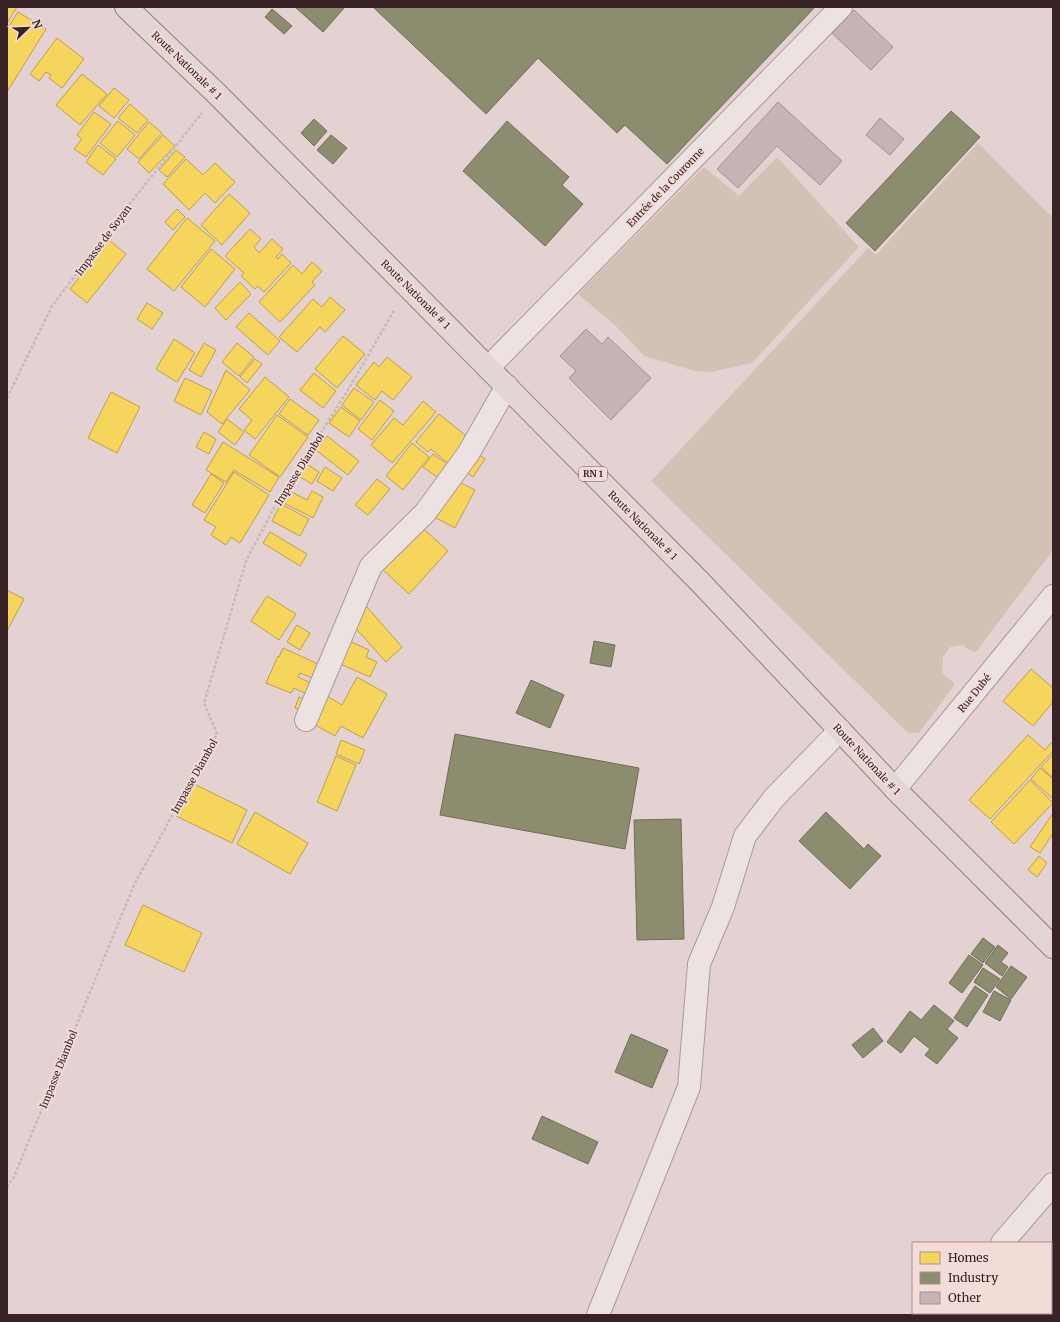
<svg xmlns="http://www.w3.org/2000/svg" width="1060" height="1322" font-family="Merriweather,serif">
  <rect width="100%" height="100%" fill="#e3d2d1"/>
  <path fill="#d4c1b5" d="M 978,143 L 1053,218 L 1053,550 L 976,652 L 971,651 L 963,645 L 950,647 L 943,657 L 942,673 L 955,684 L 919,733 L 908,733 L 651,481 L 868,248 L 876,255 Z
    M 777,157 L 859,247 L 752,363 L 711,372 L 695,371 L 644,356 L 617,327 L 578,294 L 704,167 L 739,196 Z"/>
  <path fill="#f6d55c" stroke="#bd9f4c" d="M 7,7 L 17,7 L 7,23 Z
    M 18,12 L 46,29 L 7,92 L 7,29 Z
    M 57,38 L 84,59 L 62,88 L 49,78 L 51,75 L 46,72 L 39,81 L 30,74 Z
    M 82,74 L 107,94 L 80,125 L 56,105 Z
    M 114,88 L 129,100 L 114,118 L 99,106 Z
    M 130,104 L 148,120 L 137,133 L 118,118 Z
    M 94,112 L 111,124 L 86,157 L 74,149 L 82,139 L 77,135 Z
    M 118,121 L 135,135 L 117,157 L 100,143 Z
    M 149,122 L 162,133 L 139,159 L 127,149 Z
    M 163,135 L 175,146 L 149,173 L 138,162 Z
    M 98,145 L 116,159 L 103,175 L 86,162 Z
    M 176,150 L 185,157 L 167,177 L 159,170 Z
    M 186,159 L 203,175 L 215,163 L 235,182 L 215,203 L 205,193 L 189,210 L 163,184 Z
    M 229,194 L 250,213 L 222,245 L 201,225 Z
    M 177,209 L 185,217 L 173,230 L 165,222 Z
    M 187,218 L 215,241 L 174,291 L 147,269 Z
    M 250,229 L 261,239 L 254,247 L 259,253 L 272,239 L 283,249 L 276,257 L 278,259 L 282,254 L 291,263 L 264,292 L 258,286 L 255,289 L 241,276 L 244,273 L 225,256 Z
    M 109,240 L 126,254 L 87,303 L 70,289 Z
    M 211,249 L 235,269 L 205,307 L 181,287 Z
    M 312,262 L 322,271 L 312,282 L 315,285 L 280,322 L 259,302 L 293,265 L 302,274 Z
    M 240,282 L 251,294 L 226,320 L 215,308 Z
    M 330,297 L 345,310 L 325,332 L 320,327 L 297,352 L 279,337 L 313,299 L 322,307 Z
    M 147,303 L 163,313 L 152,329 L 137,319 Z
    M 249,313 L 280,341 L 268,355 L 236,327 Z
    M 343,336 L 365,354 L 337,388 L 315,369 Z
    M 174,339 L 195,353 L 177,382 L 156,369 Z
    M 204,343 L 216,350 L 201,377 L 189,370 Z
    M 237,343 L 254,357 L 239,376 L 222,362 Z
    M 387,357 L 412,377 L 393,400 L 382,391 L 375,400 L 356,385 L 374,362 L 379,367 Z
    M 255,359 L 262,364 L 247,383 L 240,377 Z
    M 226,370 L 250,390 L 222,424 L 207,412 Z
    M 314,373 L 336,391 L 323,408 L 300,390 Z
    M 265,377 L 289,397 L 255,439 L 244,430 L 252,420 L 239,409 Z
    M 185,378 L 212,391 L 201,415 L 174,401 Z
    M 354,388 L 374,402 L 361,420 L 342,405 Z
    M 111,392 L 140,407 L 117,453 L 88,438 Z
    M 290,399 L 319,420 L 308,435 L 279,414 Z
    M 380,400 L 394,411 L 372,440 L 358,429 Z
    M 423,401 L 436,412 L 392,463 L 371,445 L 394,418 L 403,425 Z
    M 341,407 L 360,421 L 349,437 L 329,423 Z
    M 439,414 L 470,439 L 449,464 L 431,449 L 428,452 L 416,442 Z
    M 277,415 L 308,437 L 280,477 L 249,455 Z
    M 227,419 L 244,432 L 235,445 L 218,432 Z
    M 204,432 L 216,439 L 209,454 L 196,447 Z
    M 327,436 L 359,461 L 348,475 L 316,450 Z
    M 223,442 L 279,477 L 270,492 L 234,470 L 226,482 L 206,470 Z
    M 412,443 L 429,457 L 403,490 L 386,476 Z
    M 474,451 L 485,459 L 473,477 L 462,469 Z
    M 433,454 L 450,466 L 441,480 L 423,467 Z
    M 307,464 L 319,472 L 312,484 L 300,477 Z
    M 325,467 L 342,478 L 333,491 L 317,481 Z
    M 234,472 L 269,495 L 240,543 L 231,537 L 226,545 L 211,535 L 216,527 L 204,520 Z
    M 211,474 L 224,483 L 205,513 L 192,505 Z
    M 377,479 L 390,489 L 368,515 L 355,505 Z
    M 455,480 L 475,490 L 455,528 L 436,518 Z
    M 288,490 L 307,500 L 312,491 L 323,497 L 313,518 L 282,502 Z
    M 281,504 L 309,519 L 300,536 L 272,521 Z
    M 417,523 L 448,551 L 409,594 L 378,565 Z
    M 270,532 L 307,554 L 300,566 L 263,543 Z
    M 7,590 L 24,599 L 7,631 Z
    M 267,596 L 296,614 L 279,640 L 251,621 Z
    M 367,607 L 402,647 L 386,662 L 350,622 Z
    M 297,625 L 310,633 L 300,650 L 287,642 Z
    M 349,641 L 369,650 L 366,657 L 377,662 L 370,677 L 340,664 Z
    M 283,648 L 318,664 L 312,678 L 300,673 L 298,677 L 311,683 L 306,694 L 294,688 L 291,693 L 266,683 L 278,656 L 279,657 Z
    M 1031,669 L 1053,688 L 1053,702 L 1033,726 L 1003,701 Z
    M 357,677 L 387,694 L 363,738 L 341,726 L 335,736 L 310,722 L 325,695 L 342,705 Z
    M 299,697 L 311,701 L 306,712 L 295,708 Z
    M 1028,735 L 1045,750 L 1053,741 L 1053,751 L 990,819 L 969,800 Z
    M 341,740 L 365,750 L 359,764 L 336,754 Z
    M 1053,754 L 1053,778 L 1041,767 Z
    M 336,756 L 356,765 L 337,811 L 317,802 Z
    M 1040,768 L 1053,779 L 1053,799 L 1031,779 Z
    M 1030,780 L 1053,803 L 1014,844 L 991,822 Z
    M 192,783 L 247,810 L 232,843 L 176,816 Z
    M 255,812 L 308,843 L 290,874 L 237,844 Z
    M 1053,813 L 1053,833 L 1040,853 L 1030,847 Z
    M 1039,856 L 1047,863 L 1037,877 L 1028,870 Z
    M 143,905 L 202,933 L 184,972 L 125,945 Z"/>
  <path fill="#8c8c6e" stroke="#736c58" d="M 295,7 L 345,7 L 323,32 Z
    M 373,7 L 815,7 L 667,164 L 625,125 L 617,133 L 538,58 L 486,114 Z
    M 272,9 L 292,26 L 284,34 L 265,17 Z
    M 951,111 L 980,137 L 875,251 L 846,223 Z
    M 314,119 L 327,131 L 314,146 L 301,133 Z
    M 507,121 L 569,177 L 562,185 L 583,204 L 545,246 L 463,171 Z
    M 331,135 L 347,148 L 333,164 L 317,150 Z
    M 594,641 L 615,645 L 611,667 L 590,663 Z
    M 531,680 L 564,695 L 550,728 L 516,713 Z
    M 455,734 L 639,768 L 625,849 L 440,815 Z
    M 826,812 L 864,849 L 868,844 L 881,856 L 850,889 L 799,841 Z
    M 681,819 L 684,939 L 637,940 L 634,820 Z
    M 983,938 L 995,947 L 983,963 L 971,954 Z
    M 998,945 L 1008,953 L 1001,962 L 1008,967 L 1002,976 L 985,963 Z
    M 969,955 L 983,965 L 962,993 L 949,983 Z
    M 1011,966 L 1027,977 L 1011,999 L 996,987 Z
    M 983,968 L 1000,979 L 990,993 L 974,982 Z
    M 975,986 L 988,995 L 967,1027 L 954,1018 Z
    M 994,991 L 1011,1000 L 1000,1021 L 983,1012 Z
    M 934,1005 L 954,1021 L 947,1029 L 958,1038 L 937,1064 L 925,1055 L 930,1049 L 914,1036 L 901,1053 L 887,1042 L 910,1011 L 921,1020 Z
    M 873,1028 L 883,1041 L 863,1058 L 852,1045 Z
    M 631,1034 L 668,1050 L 652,1088 L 615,1072 Z
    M 542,1116 L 598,1142 L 588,1164 L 532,1139 Z
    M 1053,1258 L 1053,1313 L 1051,1312 L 1051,1262 Z"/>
  <path fill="#c7b2b4" stroke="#a39192" d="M 854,10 L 893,47 L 871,70 L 832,33 Z
    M 778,102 L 842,161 L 820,185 L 777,146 L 738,188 L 717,169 Z
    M 880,118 L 904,139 L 890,155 L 866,135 Z
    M 586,329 L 602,344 L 608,337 L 651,378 L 611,420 L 569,378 L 576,371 L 560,356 Z"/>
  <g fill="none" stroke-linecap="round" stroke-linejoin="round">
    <defs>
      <path id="minor" d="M 488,368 L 841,7
        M 306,720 L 371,566 L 425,513 L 468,454 L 507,386
        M 895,789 L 1053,596
        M 1002,1243 L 1053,1184
        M 598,1315 L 689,1087 L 699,964 L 723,907 L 745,836 L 774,798 L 840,730
        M 941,1315 L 942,1313"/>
      <path id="major" d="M 126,7 L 217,94 L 701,583 L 899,793 L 1053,947"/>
    </defs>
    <use href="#minor" stroke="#a99a9a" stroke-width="24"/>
    <use href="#major" stroke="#8e8181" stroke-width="24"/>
    <path stroke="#c5b9b9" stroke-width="2.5" stroke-dasharray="3 2" stroke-linecap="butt" d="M 7,398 L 52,306 L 132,201 L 202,113
      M 7,1187 L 14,1177 L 134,885 L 217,734 L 204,703 L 246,561 L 277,502 L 348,390 L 395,309"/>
    <use href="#minor" stroke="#ece2e1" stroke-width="22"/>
    <use href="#major" stroke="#e3d5d4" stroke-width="22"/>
  </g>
  <g text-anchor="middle" stroke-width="4" stroke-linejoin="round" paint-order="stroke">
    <rect fill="#f3dbd8" stroke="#705a5b" stroke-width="1" x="579" y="467" width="28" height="14" rx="3"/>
    <g font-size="9" font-weight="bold" fill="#382225">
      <text x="593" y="477">RN 1</text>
    </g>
    <g font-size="10" fill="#382225" stroke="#f3dbd8">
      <text transform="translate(187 65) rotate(44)" y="4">Route Nationale # 1</text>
      <text transform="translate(665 187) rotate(-46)" y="4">Entrée de la Couronne</text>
      <text transform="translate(103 240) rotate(-53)" y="4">Impasse de Soyan</text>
      <text transform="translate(416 294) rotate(45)" y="4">Route Nationale # 1</text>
      <text transform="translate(299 469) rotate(-58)" y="4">Impasse Diambol</text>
      <text transform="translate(643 525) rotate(45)" y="4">Route Nationale # 1</text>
      <text transform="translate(974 693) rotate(-51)" y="4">Rue Dubé</text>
      <text transform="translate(867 759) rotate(47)" y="4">Route Nationale # 1</text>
      <text transform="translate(194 776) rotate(-61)" y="4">Impasse Diambol</text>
      <text transform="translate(58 1069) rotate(-68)" y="4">Impasse Diambol</text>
    </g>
  </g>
  <rect width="1060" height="1322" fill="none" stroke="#382225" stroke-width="16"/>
  <rect x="912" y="1242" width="140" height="72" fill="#f3dbd8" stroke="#a89190"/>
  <rect x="920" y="1252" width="20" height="12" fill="#f6d55c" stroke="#a89190"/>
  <text x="948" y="1262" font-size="12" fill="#382225">Homes</text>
  <rect x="920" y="1272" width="20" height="12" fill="#8c8c6e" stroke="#a89190"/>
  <text x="948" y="1282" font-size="12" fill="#382225">Industry</text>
  <rect x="920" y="1292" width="20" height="12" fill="#c7b2b4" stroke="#a89190"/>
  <text x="948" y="1302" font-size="12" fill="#382225">Other</text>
  <g transform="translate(28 28) rotate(67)" stroke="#f3dbd8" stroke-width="3" paint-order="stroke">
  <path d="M0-3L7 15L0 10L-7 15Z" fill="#382225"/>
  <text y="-6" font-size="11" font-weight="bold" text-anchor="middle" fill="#382225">N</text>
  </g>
</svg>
